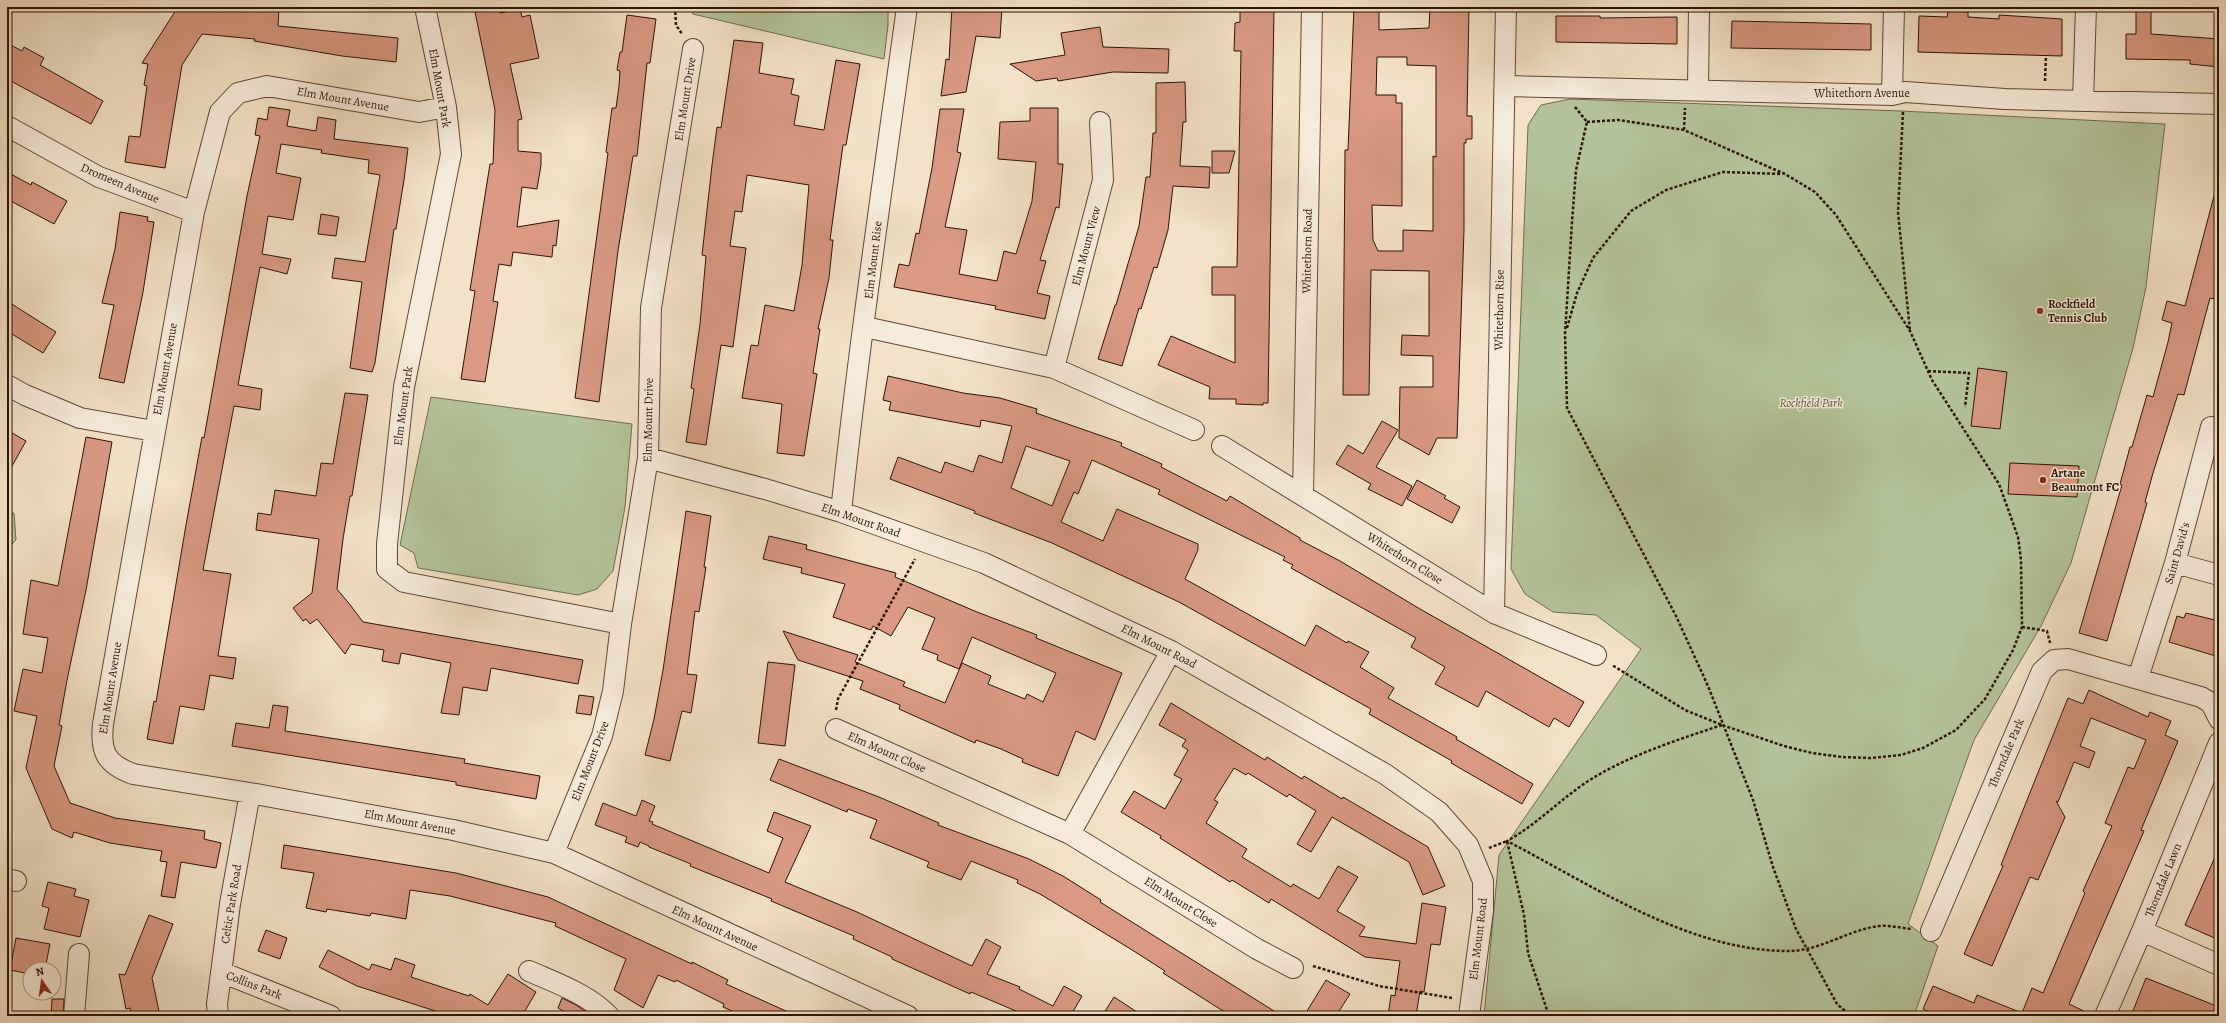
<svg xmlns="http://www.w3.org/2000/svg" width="2226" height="1023" font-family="Alegreya,serif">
  <rect width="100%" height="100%" fill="#f3e2c7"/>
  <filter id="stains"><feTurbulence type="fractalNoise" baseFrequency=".005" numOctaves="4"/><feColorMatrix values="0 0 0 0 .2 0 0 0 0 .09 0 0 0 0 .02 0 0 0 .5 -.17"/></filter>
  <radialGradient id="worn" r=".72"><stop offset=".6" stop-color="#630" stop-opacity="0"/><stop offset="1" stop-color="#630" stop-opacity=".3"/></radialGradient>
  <path fill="#b4c49a" stroke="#706c50" d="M 689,7 L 888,7 L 888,25 L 884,59 L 693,14 Z
    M 1570,99 L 1901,111 L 2165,124 L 2146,287 L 2133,348 L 2071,563 L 2041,626 L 1974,740 L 1908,924 L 1938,946 L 1914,1016 L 1484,1016 L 1499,855 L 1641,649 L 1596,615 L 1553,612 L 1525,594 L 1511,569 L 1528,125 L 1541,105 Z
    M 431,397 L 632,424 L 625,507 L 613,571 L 597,589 L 578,595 L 418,568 L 414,553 L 400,545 Z
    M 7,513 L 14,513 L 16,540 L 7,549 Z"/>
  <path fill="#d99983" stroke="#2c1306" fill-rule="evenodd" d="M 178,7 L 279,7 L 278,26 L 398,38 L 396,62 L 342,56 L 254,41 L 255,39 L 202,34 L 182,65 L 165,168 L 125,162 L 129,136 L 140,137 L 147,86 L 144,85 L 148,64 L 142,63 Z
    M 474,7 L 499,7 L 500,13 L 520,9 L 522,17 L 530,15 L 539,58 L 510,64 L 522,119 L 518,120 L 518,151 L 541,153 L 541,165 L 537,189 L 522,187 L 517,227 L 559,220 L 556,246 L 553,245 L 552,257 L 513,252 L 511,266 L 499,264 L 493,301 L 498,302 L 485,382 L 461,379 L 475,291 L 470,290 L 490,164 L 493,164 L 495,110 Z
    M 952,7 L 1002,7 L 1000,38 L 976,36 L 966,92 L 941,96 L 946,59 L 949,60 Z
    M 1240,7 L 1274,7 L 1268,403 L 1263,403 L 1263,405 L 1236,404 L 1236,399 L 1209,399 L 1210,387 L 1158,365 L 1171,336 L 1235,363 L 1235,295 L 1212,295 L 1212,267 L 1237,267 L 1241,51 L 1234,51 L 1235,23 L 1240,22 Z
    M 1354,7 L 1379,7 L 1379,30 L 1429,28 L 1430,7 L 1469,7 L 1467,116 L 1472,116 L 1472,139 L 1466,139 L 1466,143 L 1464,143 L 1464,230 L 1457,438 L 1437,438 L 1429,455 L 1399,438 L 1400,387 L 1433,387 L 1433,356 L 1401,355 L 1402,335 L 1429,336 L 1429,271 L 1371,270 L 1369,395 L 1343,395 L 1345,150 L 1348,150 ZM 1377,57 L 1407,57 L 1407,65 L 1436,66 L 1436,157 L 1433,156 L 1433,231 L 1403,230 L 1403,251 L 1378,251 L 1373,240 L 1372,205 L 1402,206 L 1402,103 L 1396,103 L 1396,95 L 1376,95 Z
    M 2136,7 L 2151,7 L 2151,34 L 2219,39 L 2219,67 L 2190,64 L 2190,60 L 2126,59 L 2126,34 L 2136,34 Z
    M 1948,11 L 1968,12 L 1968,17 L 1999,19 L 1999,15 L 2062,19 L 2062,56 L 1918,52 L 1919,16 L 1947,17 Z
    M 627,15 L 656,19 L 650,63 L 647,63 L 637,156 L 633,156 L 618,251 L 599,402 L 575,398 L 608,153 L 606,152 L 612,108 L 616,108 L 619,86 L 620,71 L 617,70 L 620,52 L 622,52 Z
    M 1556,16 L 1600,16 L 1600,18 L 1677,17 L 1677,44 L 1556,42 Z
    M 1732,21 L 1871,24 L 1871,50 L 1731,48 Z
    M 1100,27 L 1103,47 L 1169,49 L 1168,73 L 1113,72 L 1058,81 L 1057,78 L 1036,81 L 1010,64 L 1065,55 L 1061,33 Z
    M 734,40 L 763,43 L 759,73 L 794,79 L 791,94 L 799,96 L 794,125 L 824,130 L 836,60 L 860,64 L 846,145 L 843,145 L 830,240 L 833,240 L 829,278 L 818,329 L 820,329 L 813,373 L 817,374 L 804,456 L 777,453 L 782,404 L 742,398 L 751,345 L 758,346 L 765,305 L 794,311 L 802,265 L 809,185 L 747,175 L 742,212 L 735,211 L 730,246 L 746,248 L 733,347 L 721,345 L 706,445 L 686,442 L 694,389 L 691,388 L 700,324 L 706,256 L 702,255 L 712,165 L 717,127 L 721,128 Z
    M 7,43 L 22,51 L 24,47 L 44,58 L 40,65 L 103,101 L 91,124 L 7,79 Z
    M 1185,82 L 1186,122 L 1183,122 L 1180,166 L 1210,167 L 1209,188 L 1173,186 L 1168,230 L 1157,268 L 1154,267 L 1141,309 L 1139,308 L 1122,366 L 1098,359 L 1115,305 L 1116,305 L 1139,226 L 1146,177 L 1150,177 L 1153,133 L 1156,133 L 1156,83 Z
    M 269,107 L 290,110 L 287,126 L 316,131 L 318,117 L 336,120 L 334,139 L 408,148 L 404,180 L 396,229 L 394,229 L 375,363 L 372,372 L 350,368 L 362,282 L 332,278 L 335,258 L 365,262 L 380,175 L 368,173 L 369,160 L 321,153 L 322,150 L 281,144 L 276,173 L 301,178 L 293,220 L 268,216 L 262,254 L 291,259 L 287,274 L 260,267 L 238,385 L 262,389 L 260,410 L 234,406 L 203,570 L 231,574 L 218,656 L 236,658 L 233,679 L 210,675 L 204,710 L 180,706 L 173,744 L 147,739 L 154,701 L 156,702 L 186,525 L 202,437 L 204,438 L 247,196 L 260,136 L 255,135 L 258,118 L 267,120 Z
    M 1030,108 L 1058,108 L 1058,164 L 1063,164 L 1059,208 L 1056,207 L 1040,260 L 1046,261 L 1037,293 L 1050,296 L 1045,319 L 995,309 L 996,306 L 894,287 L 899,264 L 909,266 L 916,233 L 919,234 L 932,168 L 940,109 L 964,109 L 957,152 L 961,153 L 945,227 L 967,230 L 959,274 L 997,281 L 1004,251 L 1016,254 L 1032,201 L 1036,162 L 998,159 L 1000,122 L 1030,121 Z
    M 1212,151 L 1235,151 L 1229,173 L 1212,173 Z
    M 7,172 L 31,185 L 32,182 L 67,201 L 54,224 L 7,199 Z
    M 2214,196 L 2219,197 L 2219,300 L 2210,298 L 2184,395 L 2178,394 L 2153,473 L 2145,502 L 2147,503 L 2107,641 L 2079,633 L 2122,485 L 2120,484 L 2130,447 L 2132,447 L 2147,395 L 2153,397 L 2168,342 L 2172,323 L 2162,320 L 2167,301 L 2185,306 Z
    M 120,212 L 148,217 L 147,221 L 154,222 L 143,292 L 124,383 L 99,378 L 114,305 L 102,303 L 115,249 Z
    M 321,214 L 339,217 L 336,236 L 318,234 Z
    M 7,301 L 56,332 L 43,353 L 7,331 Z
    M 1978,368 L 2007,372 L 2000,429 L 1971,426 Z
    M 888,376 L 963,393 L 1000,398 L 1037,409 L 1036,413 L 1122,443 L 1121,446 L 1162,464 L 1161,467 L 1227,501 L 1230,496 L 1300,538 L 1300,540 L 1340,561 L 1420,609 L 1584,702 L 1569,727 L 1554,718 L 1549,727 L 1486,691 L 1478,707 L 1435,684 L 1445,667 L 1411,647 L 1416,638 L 1291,568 L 1293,565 L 1283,560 L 1285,557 L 1158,494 L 1160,490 L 1092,460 L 1078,494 L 1074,492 L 1061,522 L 1103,541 L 1117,509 L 1198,544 L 1198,550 L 1185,579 L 1305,646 L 1316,625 L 1347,643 L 1348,641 L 1369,652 L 1360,667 L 1394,688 L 1388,698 L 1457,737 L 1456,739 L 1533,784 L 1522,804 L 1451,763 L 1452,761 L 1369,714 L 1371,709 L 1179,602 L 1052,543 L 974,513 L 975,511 L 890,479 L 898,457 L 941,473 L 945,462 L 973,472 L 979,455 L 1002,463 L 1012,426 L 981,420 L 980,427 L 889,410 L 891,402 L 883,400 ZM 1026,446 L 1070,461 L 1052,506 L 1011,488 Z
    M 345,393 L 368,395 L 352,496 L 350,496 L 343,539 L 337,589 L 351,606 L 363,622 L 583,660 L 578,684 L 491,668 L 487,691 L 463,687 L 459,715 L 441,713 L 451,663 L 401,653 L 399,664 L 382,661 L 384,650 L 351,644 L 345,654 L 317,619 L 310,624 L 306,619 L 303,621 L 293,608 L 312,593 L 319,539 L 256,530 L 258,513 L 271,515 L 275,490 L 316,496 L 321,463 L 333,464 Z
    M 1382,421 L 1398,430 L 1376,467 L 1412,486 L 1402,506 L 1368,489 L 1371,484 L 1336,464 L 1348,445 L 1363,454 Z
    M 7,430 L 26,441 L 7,475 Z
    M 86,437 L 112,442 L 86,590 L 67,680 L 59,725 L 62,726 L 54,766 L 70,803 L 115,818 L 205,831 L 204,839 L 221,843 L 216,868 L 181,862 L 175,898 L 161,896 L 167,862 L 160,861 L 162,851 L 110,843 L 74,832 L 72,838 L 52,829 L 26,768 L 37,716 L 14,711 L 23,669 L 42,673 L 48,638 L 23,634 L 31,580 L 58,586 Z
    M 2010,463 L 2079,466 L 2077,497 L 2008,494 Z
    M 1417,480 L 1446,496 L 1444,498 L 1460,507 L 1452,523 L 1407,499 Z
    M 686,511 L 711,516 L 704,567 L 706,567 L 699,612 L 695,611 L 687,674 L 697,675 L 691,713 L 682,711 L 670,761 L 645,755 L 654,719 L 663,670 Z
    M 769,536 L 807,545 L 806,549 L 896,573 L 895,577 L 977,612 L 1037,635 L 1036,638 L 1122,673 L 1095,740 L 1076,731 L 1058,776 L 1022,762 L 1023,759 L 1001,749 L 976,740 L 975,743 L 899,709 L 900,705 L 860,689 L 863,681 L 798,660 L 783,631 L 858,655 L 855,662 L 905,682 L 903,686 L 945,703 L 962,663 L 991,676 L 988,684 L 1025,699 L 1027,694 L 1043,702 L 1056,673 L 972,637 L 959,669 L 937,660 L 938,655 L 922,649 L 935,618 L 908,607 L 891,636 L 873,626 L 871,630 L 833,617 L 845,584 L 801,573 L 802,568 L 763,559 Z
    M 2186,613 L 2219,621 L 2219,657 L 2169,642 L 2177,616 L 2184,618 Z
    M 768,662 L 795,665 L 785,746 L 758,743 Z
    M 2089,690 L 2148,717 L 2150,712 L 2171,721 L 2165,735 L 2178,741 L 2141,830 L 2144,831 L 2069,1004 L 2094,1016 L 1939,1016 L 1923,1009 L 1933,986 L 1974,1003 L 1977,995 L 2022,1013 L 2032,988 L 2043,993 L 2085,893 L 2083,891 L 2112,826 L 2105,823 L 2128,767 L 2134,769 L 2146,740 L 2091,718 L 2080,746 L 2095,752 L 2089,768 L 2074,762 L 2058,802 L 2056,801 L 2065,817 L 2038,880 L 2030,877 L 1992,966 L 1964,954 L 2003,866 L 2001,865 L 2068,698 L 2083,704 Z
    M 579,695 L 594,697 L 591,715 L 576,713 Z
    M 1171,703 L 1265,760 L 1267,757 L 1302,779 L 1304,776 L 1342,799 L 1343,797 L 1428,847 L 1445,886 L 1423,895 L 1409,862 L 1332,817 L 1311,852 L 1297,844 L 1316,811 L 1289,794 L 1287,797 L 1248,773 L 1246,775 L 1234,768 L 1214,800 L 1218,802 L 1206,823 L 1247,849 L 1242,857 L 1291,887 L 1293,884 L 1319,899 L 1338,866 L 1358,877 L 1337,911 L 1365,927 L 1359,936 L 1416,944 L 1422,903 L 1446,907 L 1440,945 L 1431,944 L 1424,992 L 1420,991 L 1416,1016 L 1388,1016 L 1391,995 L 1395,996 L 1400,961 L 1365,957 L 1271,899 L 1269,903 L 1232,880 L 1230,882 L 1214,872 L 1160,838 L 1161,836 L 1121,812 L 1134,791 L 1165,809 L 1182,779 L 1174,775 L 1188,750 L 1182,746 L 1186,740 L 1159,725 Z
    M 273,705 L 288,707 L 285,731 L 465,759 L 464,763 L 540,776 L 536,799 L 456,785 L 456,782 L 232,746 L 236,723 L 269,728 Z
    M 779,759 L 879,797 L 939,823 L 938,825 L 1029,859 L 1063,876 L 1101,900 L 1100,902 L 1282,1016 L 1231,1016 L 1163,973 L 1165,971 L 1129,948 L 1040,894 L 1017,883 L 1018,880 L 971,861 L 961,880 L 927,867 L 929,862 L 870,838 L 877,820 L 848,809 L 847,812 L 770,780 Z
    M 642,800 L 655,806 L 649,821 L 653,822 L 652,824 L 769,873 L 783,838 L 767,831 L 774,812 L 811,826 L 785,882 L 857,912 L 972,966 L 986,939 L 1001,947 L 987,974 L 1020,987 L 1019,989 L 1053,1006 L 1064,986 L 1082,996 L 1071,1015 L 1074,1016 L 1014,1016 L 1016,1011 L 971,992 L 970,994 L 892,959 L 892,957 L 853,939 L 854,936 L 771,901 L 772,899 L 690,866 L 691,864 L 649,847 L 649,846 L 640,842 L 638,847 L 625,842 L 627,837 L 595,825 L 603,803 L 636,816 Z
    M 284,845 L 456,873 L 548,897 L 692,964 L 692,962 L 728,980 L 726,984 L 797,1016 L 743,1016 L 723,1007 L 724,1004 L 676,980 L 675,982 L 658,975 L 643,1008 L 614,990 L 626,959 L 555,926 L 556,923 L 450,896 L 410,890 L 406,919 L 371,913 L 370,916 L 327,909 L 326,912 L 306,908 L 314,873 L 281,868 Z
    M 2219,848 L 2219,940 L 2185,925 Z
    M 48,882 L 76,889 L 74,896 L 89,900 L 80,937 L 44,929 L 49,908 L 42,906 Z
    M 149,915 L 173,924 L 152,978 L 160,1016 L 132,1016 L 130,1008 L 126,1009 L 119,974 L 125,975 Z
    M 266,930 L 287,938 L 280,959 L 258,951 Z
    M 16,938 L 50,944 L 45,969 L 30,969 L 30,974 L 10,970 Z
    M 328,950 L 369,970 L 372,964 L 391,970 L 395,958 L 415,965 L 411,977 L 469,996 L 470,994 L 488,1005 L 508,974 L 536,992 L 522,1016 L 451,1016 L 357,986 L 319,967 Z
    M 2146,978 L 2219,1007 L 2219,1016 L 2131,1016 Z
    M 1326,980 L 1350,994 L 1336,1016 L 1304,1016 Z
    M 1114,997 L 1143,1016 L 1102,1016 Z
    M 562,998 L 576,1005 L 592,1016 L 571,1016 L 558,1008 Z
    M 52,999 L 64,999 L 63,1016 L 51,1016 Z"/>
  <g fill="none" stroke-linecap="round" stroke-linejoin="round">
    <defs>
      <path id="minor" d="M 425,7 L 446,107 L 451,154 L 404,387 L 387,544 L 387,569 L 404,582 L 621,624
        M 1506,86 L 1892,95 L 1905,92 L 2005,99 L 2219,104
        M 1698,89 L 1699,7
        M 1892,95 L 1894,7
        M 2083,101 L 2086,7
        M 446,107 L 419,112 L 267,86 L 238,93 L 220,112 L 194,212 L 103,724 C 100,752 106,764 133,774 L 250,793 L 453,830 L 554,853 L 908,1016
        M 7,126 L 99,177 L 194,212
        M 865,327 L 1054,368 L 1194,430
        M 1054,368 L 1103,180 L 1100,122
        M 7,385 L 25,395 L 80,418 L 154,431
        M 1222,446 L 1494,613 L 1596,655
        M 648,458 L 765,489 L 841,512 L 984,563 L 1171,651 L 1385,774 L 1439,812 L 1468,845 L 1483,881 L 1483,911 L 1469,1016
        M 1303,495 L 1312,7
        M 841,512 C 859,343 884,175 907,7
        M 2175,563 L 2219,575
        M 1494,613 L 1506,7
        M 2138,678 L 2175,563 L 2211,427
        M 836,729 L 1070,834 L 1257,949 L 1293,968
        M 1070,834 L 1171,651
        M 554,853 L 602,736 L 613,691 L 621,624 L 648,458 L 651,308 L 693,49
        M 7,879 L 16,881
        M 1931,931 L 2042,671 L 2054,660 L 2068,659 L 2201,697 L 2211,703 L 2219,719
        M 2142,931 L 2219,965
        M 529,971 C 556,983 588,994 609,1016
        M 221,972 L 331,1016
        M 74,1016 L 79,954
        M 218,1016 L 217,1004 L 230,904 L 250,793
        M 2105,1016 L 2142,931 L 2219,743"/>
    </defs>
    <use href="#minor" stroke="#5e4736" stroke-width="22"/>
    <path stroke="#2c1306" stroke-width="2.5" stroke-dasharray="3 2" stroke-linecap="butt" d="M 675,7 L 676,25 L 682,34
      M 2045,81 L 2046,55
      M 1575,107 L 1587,122 L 1576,170 L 1572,222 L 1565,334 L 1567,408 L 1676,616 L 1708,686 L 1753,800 L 1773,867 L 1796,929 L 1837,1004 L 1851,1016
      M 1903,112 L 1898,212 L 1910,331
      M 1587,122 L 1618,120 L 1684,130 L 1785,174 L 1815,192 L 1836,215 L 1910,331 L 1932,380 L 1999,484 L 2018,537 L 2021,560 L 2022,627 L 2013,650 L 1985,699 L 1956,730 L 1923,748 L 1901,755 L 1871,758 L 1842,757 L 1812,753 L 1784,746 L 1722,725 L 1685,710 L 1612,665
      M 1684,130 L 1685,108
      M 1567,328 L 1577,293 L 1593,258 L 1631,211 L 1666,190 L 1723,172 L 1782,174
      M 1928,371 L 1969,373 L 1965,407
      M 2022,627 L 2047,631 L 2050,643
      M 836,710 L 838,699 L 915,559
      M 1722,725 C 1677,740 1633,754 1593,778 C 1562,797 1538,824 1507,841 C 1592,885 1687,950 1786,951 C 1819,952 1847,930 1879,926 C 1890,925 1901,928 1912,929
      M 1489,848 L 1507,841 L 1524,915 L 1528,953 L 1549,1016
      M 1313,966 L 1379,986 L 1452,998"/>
    <use href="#minor" stroke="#f7ecdb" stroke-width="20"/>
  </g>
  <g fill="#8f2418" stroke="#f7ecdb" stroke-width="1.5">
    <circle cx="2040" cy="311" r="4"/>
    <circle cx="2043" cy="480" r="4"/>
  </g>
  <g text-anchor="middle" stroke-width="3" stroke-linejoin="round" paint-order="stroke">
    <g font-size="12" fill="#2c1306" stroke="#f7ecdb">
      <text transform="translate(440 88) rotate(80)" y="4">Elm Mount Park</text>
      <text x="1862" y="97">Whitethorn Avenue</text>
      <text transform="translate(343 99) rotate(10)" y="4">Elm Mount Avenue</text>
      <text transform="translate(685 99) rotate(-81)" y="4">Elm Mount Drive</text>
      <text transform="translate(120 183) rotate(23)" y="4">Dromeen Avenue</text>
      <text transform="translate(1086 246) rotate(-75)" y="4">Elm Mount View</text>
      <text transform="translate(1307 251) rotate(-89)" y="4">Whitethorn Road</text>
      <text transform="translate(873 260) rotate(-83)" y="4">Elm Mount Rise</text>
      <text transform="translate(1499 310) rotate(-89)" y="4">Whitethorn Rise</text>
      <text transform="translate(165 369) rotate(-80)" y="4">Elm Mount Avenue</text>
      <text transform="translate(403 406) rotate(-82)" y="4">Elm Mount Park</text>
      <text transform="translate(648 420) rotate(-89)" y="4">Elm Mount Drive</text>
      <text transform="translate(861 520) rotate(19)" y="4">Elm Mount Road</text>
      <text transform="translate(2177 553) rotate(-74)" y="4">Saint David's</text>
      <text transform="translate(1405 558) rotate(32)" y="4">Whitethorn Close</text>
      <text transform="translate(1159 646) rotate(27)" y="4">Elm Mount Road</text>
      <text transform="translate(110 688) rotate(-81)" y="4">Elm Mount Avenue</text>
      <text transform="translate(887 752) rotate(24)" y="4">Elm Mount Close</text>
      <text transform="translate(2006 753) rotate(-67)" y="4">Thorndale Park</text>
      <text transform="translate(590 761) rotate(-69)" y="4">Elm Mount Drive</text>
      <text transform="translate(410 822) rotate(11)" y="4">Elm Mount Avenue</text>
      <text transform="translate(2163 880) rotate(-68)" y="4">Thorndale Lawn</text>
      <text transform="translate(1181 902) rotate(32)" y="4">Elm Mount Close</text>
      <text transform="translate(231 904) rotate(-81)" y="4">Celtic Park Road</text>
      <text transform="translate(715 928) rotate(25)" y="4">Elm Mount Avenue</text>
      <text transform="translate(1478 939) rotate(-83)" y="4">Elm Mount Road</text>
      <text transform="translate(254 985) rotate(21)" y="4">Collins Park</text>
    </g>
    <g font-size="12" font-weight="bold" fill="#2c1306" stroke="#f7ecdb" text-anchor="start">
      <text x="2048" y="308">Rockfield<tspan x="2048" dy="14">Tennis Club</tspan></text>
      <text x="2051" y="477">Artane<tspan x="2051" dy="14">Beaumont FC</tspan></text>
    </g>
    <g font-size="12" font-style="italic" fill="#5c513a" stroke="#f7ecdb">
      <text x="1811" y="407">Rockfield Park</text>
    </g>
  </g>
  <rect width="2226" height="1023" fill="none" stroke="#f3e2c7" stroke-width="24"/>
  <rect x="8" y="8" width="2210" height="1007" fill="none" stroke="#2c1306" stroke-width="2"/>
  <rect x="12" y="12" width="2202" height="999" fill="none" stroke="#2c1306"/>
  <g transform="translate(42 981) rotate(347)"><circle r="19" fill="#f7ecdb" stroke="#a69586"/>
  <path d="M0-3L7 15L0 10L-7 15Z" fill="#8f2418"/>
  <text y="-6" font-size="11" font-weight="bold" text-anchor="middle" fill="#2c1306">N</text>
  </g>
  <rect width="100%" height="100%" filter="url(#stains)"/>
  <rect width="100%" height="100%" fill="url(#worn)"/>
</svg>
